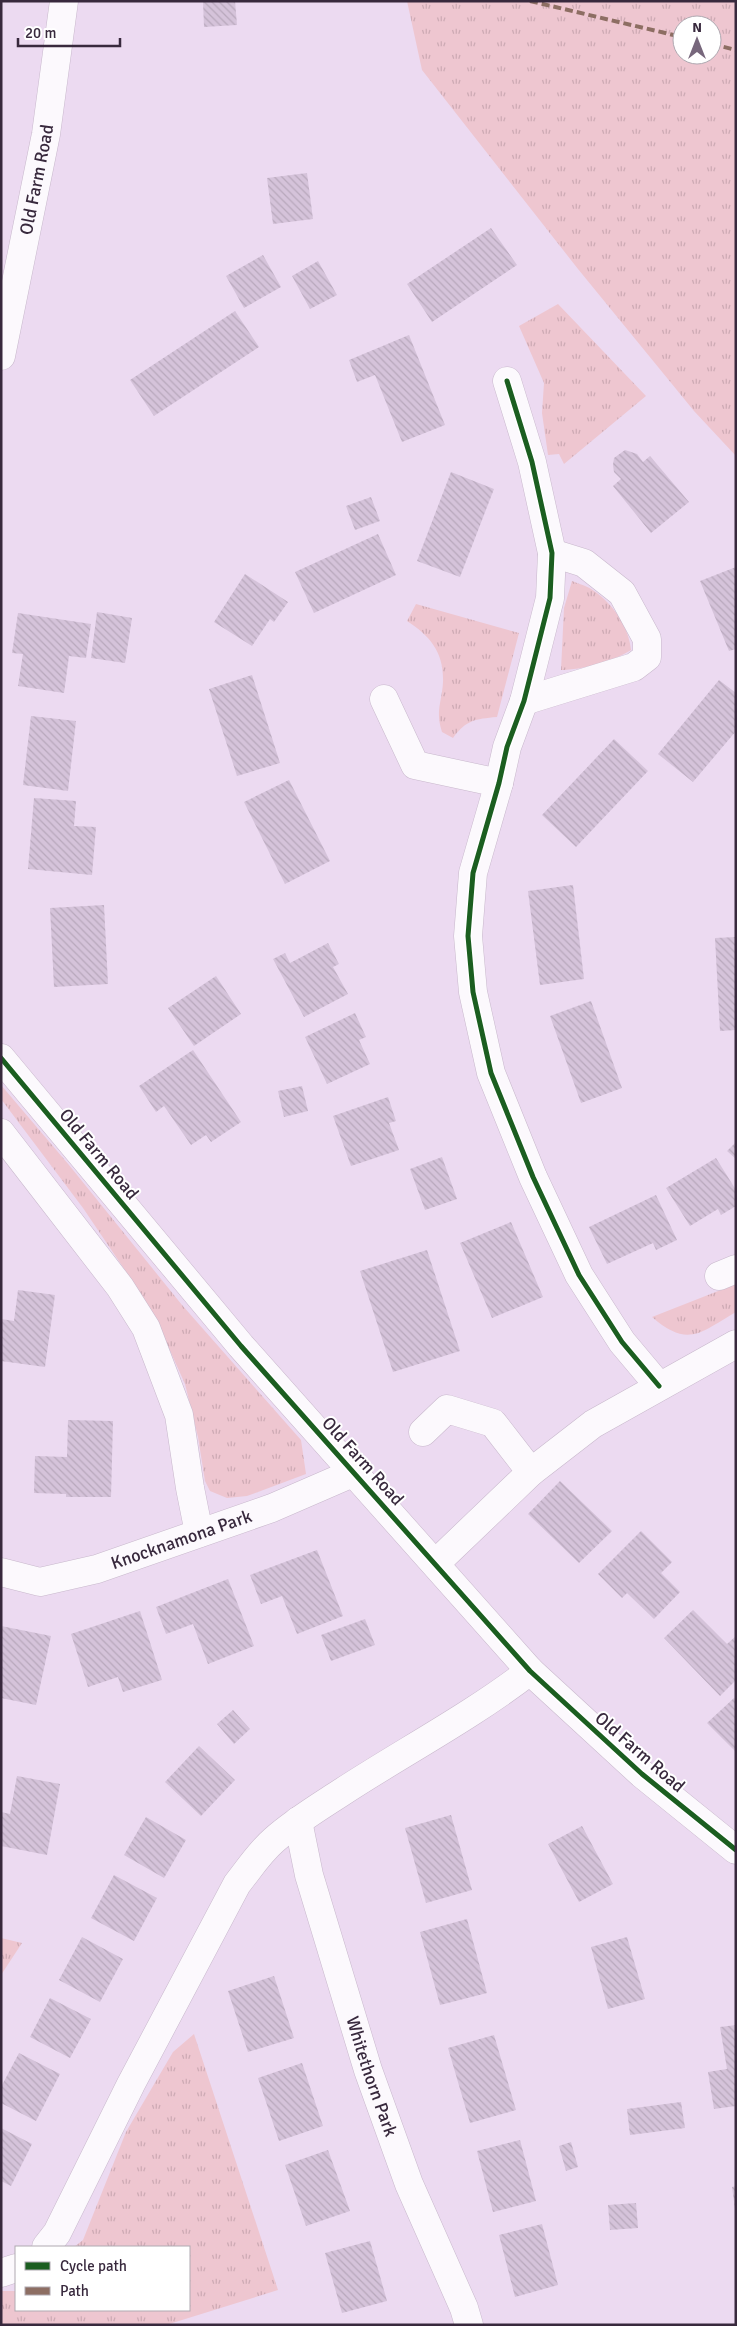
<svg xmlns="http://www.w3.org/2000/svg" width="737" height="2326" font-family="Signika,sans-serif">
  <defs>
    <pattern id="grass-tufts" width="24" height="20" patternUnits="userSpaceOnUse" patternTransform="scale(1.25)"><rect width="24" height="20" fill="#eec6d0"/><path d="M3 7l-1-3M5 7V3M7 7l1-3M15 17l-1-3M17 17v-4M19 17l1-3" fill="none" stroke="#cdaab4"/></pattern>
    <pattern id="building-back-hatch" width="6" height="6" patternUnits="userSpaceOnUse" patternTransform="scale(1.25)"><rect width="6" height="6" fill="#d5c3da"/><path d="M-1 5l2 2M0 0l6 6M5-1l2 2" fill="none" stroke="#b8a8bc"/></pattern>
  </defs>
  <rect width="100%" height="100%" fill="#ecdaf1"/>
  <path fill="url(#grass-tufts)" fill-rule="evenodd" d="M 407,1 L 736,1 L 736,456 L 694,411 L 578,269 L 422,70 ZM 682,25 L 712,25 L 712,55 L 682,55 Z
    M 558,304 L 646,396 L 564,464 L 559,454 L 548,455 L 542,413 L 544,383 L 519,326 Z
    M 572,581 C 579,584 588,586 594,591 C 613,604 629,627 631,650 C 614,661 582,670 561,670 L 564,608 Z
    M 416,604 L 519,633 L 497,717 C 475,719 466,720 453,738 L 442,732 C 435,711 442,702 443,682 C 444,652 430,636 407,621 Z
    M 1,1085 L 69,1165 L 182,1305 L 301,1440 L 306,1474 L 247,1496 L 227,1498 L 210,1491 L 205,1481 L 198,1437 L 185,1384 L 163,1335 L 135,1285 L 83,1208 L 1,1099 Z
    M 736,1284 L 736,1312 C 700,1333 688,1348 652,1317 Z
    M 1,1938 L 22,1943 L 1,1975 Z
    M 194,2034 L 278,2290 L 166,2325 L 1,2325 L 1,2291 L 16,2291 L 16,2310 L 189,2310 L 189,2247 L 74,2247 L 83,2240 L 126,2132 L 173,2052 Z"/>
  <path fill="url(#building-back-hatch)" d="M 203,1 L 235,1 L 237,25 L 204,27 Z
    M 307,173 L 313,219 L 273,224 L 267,178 Z
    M 491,228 L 517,265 L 432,322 L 407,284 Z
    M 263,255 L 281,287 L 244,308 L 226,276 Z
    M 318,261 L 337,295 L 310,309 L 292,276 Z
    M 235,311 L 259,347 L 154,416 L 130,380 Z
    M 409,335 L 445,425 L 402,442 L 375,375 L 357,382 L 349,360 Z
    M 625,450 L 637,454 L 643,462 L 650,456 L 689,502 L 651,533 L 613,486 L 621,479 L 614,472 L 613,465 L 614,458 Z
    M 451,472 L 494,489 L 460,577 L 417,561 Z
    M 371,497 L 380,521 L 355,530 L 346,506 Z
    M 378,534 L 396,575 L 314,613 L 295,572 Z
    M 736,567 L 736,649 L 729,651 L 700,581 Z
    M 245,574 L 288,602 L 274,622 L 270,619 L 252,646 L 214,622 Z
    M 97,612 L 132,618 L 125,663 L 91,658 Z
    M 18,613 L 91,624 L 86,658 L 69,656 L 64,693 L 18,686 L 23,654 L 12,653 Z
    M 252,675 L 280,763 L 237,776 L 209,689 Z
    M 719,680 L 736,693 L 736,731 L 693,782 L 658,754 Z
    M 31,716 L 76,721 L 68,791 L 23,785 Z
    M 614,739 L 648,771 L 576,847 L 542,815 Z
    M 289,780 L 330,861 L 285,884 L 244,802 Z
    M 34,798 L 76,801 L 74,826 L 96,827 L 92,875 L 28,869 Z
    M 573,885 L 584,979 L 540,985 L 528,891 Z
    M 104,905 L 108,984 L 54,987 L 50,908 Z
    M 736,937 L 736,1030 L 720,1031 L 715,938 Z
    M 328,943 L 339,964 L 333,967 L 348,994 L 304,1017 L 273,959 L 285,953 L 290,963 Z
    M 216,976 L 241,1014 L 194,1046 L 168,1008 Z
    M 591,1001 L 622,1088 L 581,1103 L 550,1016 Z
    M 355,1013 L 366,1037 L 359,1040 L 370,1064 L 327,1084 L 305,1037 Z
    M 193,1050 L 241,1122 L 211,1142 L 206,1135 L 191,1145 L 164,1106 L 156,1112 L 139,1086 Z
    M 302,1086 L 308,1111 L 284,1117 L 278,1091 Z
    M 388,1097 L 396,1121 L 389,1123 L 399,1150 L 351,1166 L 333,1116 Z
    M 736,1142 L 736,1159 L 727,1151 Z
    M 442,1157 L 457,1199 L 425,1210 L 410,1169 Z
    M 716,1158 L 736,1190 L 736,1206 L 721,1215 L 718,1209 L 690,1226 L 666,1188 Z
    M 656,1195 L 677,1240 L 656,1250 L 653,1243 L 607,1264 L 589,1227 Z
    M 511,1222 L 543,1297 L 492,1318 L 460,1243 Z
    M 427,1250 L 460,1351 L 393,1372 L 360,1271 Z
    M 18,1290 L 55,1295 L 45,1367 L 1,1361 L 1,1319 L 14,1321 Z
    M 68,1420 L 113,1421 L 111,1497 L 66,1497 L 66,1494 L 34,1493 L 35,1456 L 67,1457 Z
    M 560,1481 L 612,1531 L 579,1563 L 528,1514 Z
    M 641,1531 L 672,1562 L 661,1573 L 680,1592 L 654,1619 L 627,1593 L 622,1598 L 598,1574 Z
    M 317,1550 L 343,1616 L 297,1634 L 282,1596 L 261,1604 L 250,1575 Z
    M 228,1579 L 254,1646 L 208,1664 L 193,1624 L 166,1634 L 156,1607 Z
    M 693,1610 L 727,1644 L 736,1636 L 736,1680 L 720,1696 L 664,1638 Z
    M 140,1611 L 162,1680 L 123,1692 L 118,1677 L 88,1687 L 71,1634 Z
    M 365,1619 L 375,1645 L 331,1661 L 321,1635 Z
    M 1,1626 L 51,1636 L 36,1705 L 1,1698 Z
    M 734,1698 L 736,1700 L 736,1752 L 707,1723 Z
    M 233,1710 L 250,1729 L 234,1744 L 217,1724 Z
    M 199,1746 L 235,1780 L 201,1816 L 165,1782 Z
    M 17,1776 L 60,1784 L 47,1855 L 1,1846 L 1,1812 L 10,1814 Z
    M 451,1815 L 472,1890 L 426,1903 L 405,1828 Z
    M 146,1817 L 186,1840 L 164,1878 L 124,1855 Z
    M 582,1826 L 613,1884 L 579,1902 L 548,1844 Z
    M 114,1875 L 157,1898 L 134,1941 L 91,1918 Z
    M 467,1919 L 487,1993 L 440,2005 L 420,1932 Z
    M 82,1937 L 123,1959 L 100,2002 L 59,1980 Z
    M 627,1937 L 645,1999 L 608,2009 L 591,1947 Z
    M 274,1976 L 294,2038 L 248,2052 L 228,1991 Z
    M 50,1998 L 91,2019 L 70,2058 L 30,2037 Z
    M 736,2025 L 736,2106 L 714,2109 L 708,2072 L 727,2069 L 720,2027 Z
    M 494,2035 L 516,2110 L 470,2123 L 448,2048 Z
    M 19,2053 L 60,2074 L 36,2121 L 1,2103 L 1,2087 Z
    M 302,2063 L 323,2126 L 279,2141 L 258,2078 Z
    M 681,2102 L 685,2128 L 630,2135 L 627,2109 Z
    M 1,2128 L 32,2144 L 11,2186 L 1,2181 Z
    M 520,2140 L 536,2201 L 493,2212 L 477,2151 Z
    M 571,2142 L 578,2167 L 566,2171 L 559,2146 Z
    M 328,2150 L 350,2211 L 306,2226 L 285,2165 Z
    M 736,2186 L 736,2209 L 735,2209 L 732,2187 Z
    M 636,2203 L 638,2228 L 610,2230 L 608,2205 Z
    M 542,2224 L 558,2285 L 515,2297 L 499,2235 Z
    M 370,2241 L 387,2301 L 342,2313 L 325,2253 Z"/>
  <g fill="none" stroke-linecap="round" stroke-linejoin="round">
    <defs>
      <g id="minor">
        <path id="s1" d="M 1,356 L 46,134 L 64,1"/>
        <path d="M 507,381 L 532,462 L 552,553 L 550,598 L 524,701 L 507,747 L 499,783 L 473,873 L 468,936 L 473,992 L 491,1073 L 533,1177 L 579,1275 L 622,1342 L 659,1386"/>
        <path d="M 384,699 L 415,765 L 499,783"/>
        <path d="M 524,701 L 634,667 L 647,657 L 647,639 L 622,593 L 584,563 L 552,553"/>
        <path d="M 1,1058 L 241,1346 L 530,1671 L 642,1774 L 736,1850"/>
        <path d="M 1,1133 L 120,1287 L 146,1328 L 179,1415 L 190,1488 L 199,1533"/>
        <path d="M 719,1276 L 736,1269"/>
        <path d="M 423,1432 L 447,1409 L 493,1423 L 531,1472"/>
        <path d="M 436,1563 L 531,1472 L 593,1424 L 736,1344"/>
        <path id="s2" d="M 1,1572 L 40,1582 L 97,1569 L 272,1508 L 355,1472"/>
        <path id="s3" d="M 298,1821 L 309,1875 L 368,2070 L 409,2184 L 464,2308 L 469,2325"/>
        <path d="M 46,2247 L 57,2233 L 131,2084 L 237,1884 C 249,1869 259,1853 274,1840 C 294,1822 319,1807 342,1792 C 405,1751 470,1717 530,1671"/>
        <path d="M 1,2273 L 16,2268"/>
      </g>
    </defs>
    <use href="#minor" stroke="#c8b8cc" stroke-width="29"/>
    <use href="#minor" stroke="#fcf9fd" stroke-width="28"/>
    <path stroke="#8d6e63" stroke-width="4" stroke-dasharray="8 4" stroke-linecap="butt" d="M 530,1 L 682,37
      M 712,44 L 736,50"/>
    <defs>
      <path id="cycleway" d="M 507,381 L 532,462 L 552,553 L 550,598 L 524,701 L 507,747 L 499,783 L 473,873 L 468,936 L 473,992 L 491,1073 L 533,1177 L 579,1275 L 622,1342 L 659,1386
        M 1,1058 L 241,1346 L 530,1671 L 642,1774 L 736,1850"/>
    </defs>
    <use href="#cycleway" stroke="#fff" stroke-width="8"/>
    <use href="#cycleway" stroke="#1b5e20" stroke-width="5"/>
  </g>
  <g text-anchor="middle" stroke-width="4" stroke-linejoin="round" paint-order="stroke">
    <g font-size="18" fill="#38293d" stroke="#fff">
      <text dy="6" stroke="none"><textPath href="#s1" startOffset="180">Old Farm Road</textPath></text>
      <text transform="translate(99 1154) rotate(50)" y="6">Old Farm Road</text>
      <text transform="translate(363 1461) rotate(48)" y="6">Old Farm Road</text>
      <text dy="6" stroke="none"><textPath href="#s2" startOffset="188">Knocknamona Park</textPath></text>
      <text transform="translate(640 1752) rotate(41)" y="6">Old Farm Road</text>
      <text dy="6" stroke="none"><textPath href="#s3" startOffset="266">Whitethorn Park</textPath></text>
    </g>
  </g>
  <rect width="737" height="2326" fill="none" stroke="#38293d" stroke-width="5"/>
  <rect x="15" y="2246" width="175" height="65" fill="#ffffff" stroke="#afa9b1"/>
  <rect x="25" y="2262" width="25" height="8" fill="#1b5e20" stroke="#afa9b1"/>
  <text x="60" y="2271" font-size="15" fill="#38293d">Cycle path</text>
  <rect x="25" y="2287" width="25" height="8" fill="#8d6e63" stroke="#afa9b1"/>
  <text x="60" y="2296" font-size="15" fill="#38293d">Path</text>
  <g transform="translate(697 40)"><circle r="24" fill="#ffffff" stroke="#afa9b1"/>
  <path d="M0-4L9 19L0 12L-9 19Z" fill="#77677c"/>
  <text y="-8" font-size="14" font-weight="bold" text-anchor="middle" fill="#38293d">N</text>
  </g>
  <path d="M18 38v8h102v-8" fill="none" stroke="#38293d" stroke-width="2.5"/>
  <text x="25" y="38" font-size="15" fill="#38293d" stroke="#ffffff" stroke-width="4" paint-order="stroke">20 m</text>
</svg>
